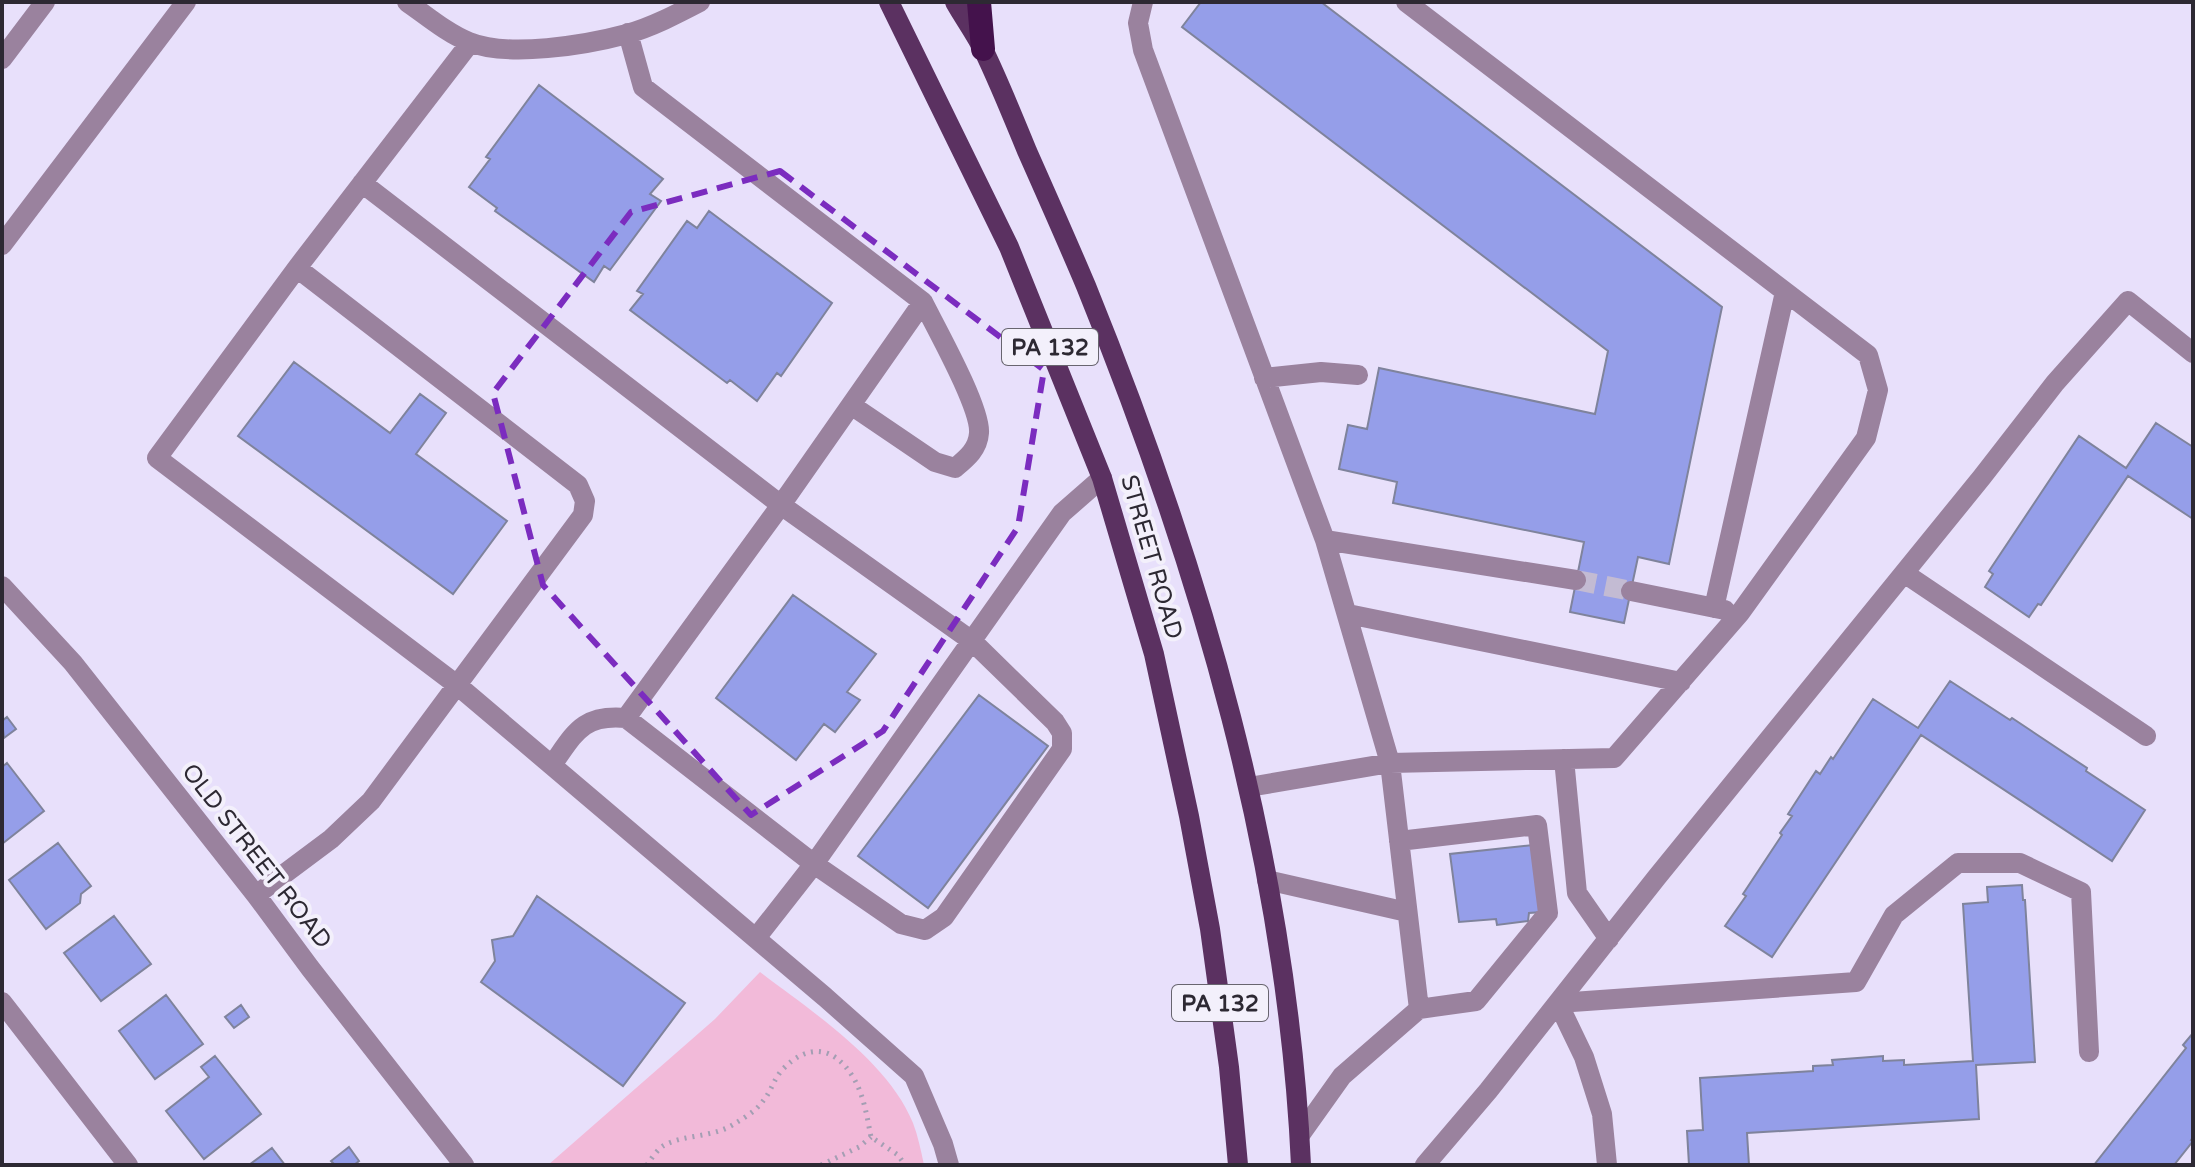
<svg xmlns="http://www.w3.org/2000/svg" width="2195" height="1167" font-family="'Varela Round',sans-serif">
  <rect width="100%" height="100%" fill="#e8e0fb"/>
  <path fill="#f2bad9" d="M 760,972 C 811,1011 888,1061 913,1123 C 918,1136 921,1151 924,1165 L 548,1165 L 715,1019 Z"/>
  <path fill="#959ee9" stroke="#7f839c" stroke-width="2" d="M 1201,2 L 1321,2 L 1722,307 L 1669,564 L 1638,557 L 1624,623 L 1570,612 L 1584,542 L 1393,503 L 1397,482 L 1339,469 L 1348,425 L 1367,429 L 1379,368 L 1595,414 L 1608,351 L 1182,27 Z
    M 539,85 L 663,179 L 650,194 L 661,201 L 610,270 L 604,266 L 594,282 L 495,211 L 497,208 L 469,187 L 490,159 L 486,157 Z
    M 709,211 L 832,303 L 781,376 L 777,373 L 757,401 L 730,380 L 727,383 L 630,310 L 643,294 L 637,291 L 687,221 L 697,228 Z
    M 294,362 L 390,433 L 420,394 L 446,413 L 416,454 L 507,521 L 453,594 L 238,436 Z
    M 2156,423 L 2193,447 L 2193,519 L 2128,476 L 2041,605 L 2038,604 L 2029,617 L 1985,587 L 1993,574 L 1989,571 L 2079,436 L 2126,468 Z
    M 793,595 L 876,654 L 847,692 L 860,700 L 835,732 L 824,724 L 796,760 L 716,698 Z
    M 1950,681 L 2010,720 L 2012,718 L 2087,768 L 2086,771 L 2145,810 L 2112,861 L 1921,735 L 1772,957 L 1725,926 L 1746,896 L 1743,894 L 1782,835 L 1780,833 L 1792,816 L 1788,814 L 1816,771 L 1820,774 L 1831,757 L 1833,759 L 1873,699 L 1918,728 Z
    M 979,695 L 1048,746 L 928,908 L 858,856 Z
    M 7,717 L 16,729 L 4,738 L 2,721 Z
    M 7,763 L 44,811 L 2,844 L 2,767 Z
    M 58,843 L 91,886 L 81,894 L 80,903 L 46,929 L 9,880 Z
    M 1533,845 L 1542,912 L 1529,913 L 1528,921 L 1497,925 L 1496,919 L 1459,922 L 1450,854 Z
    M 2022,885 L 2023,900 L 2025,900 L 2035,1062 L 1976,1065 L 1979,1119 L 1747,1133 L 1749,1165 L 1689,1165 L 1687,1131 L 1703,1130 L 1700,1078 L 1813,1071 L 1813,1066 L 1833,1065 L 1832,1060 L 1883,1056 L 1883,1061 L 1904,1060 L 1904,1065 L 1973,1061 L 1963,904 L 1988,902 L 1987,887 Z
    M 537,896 L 685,1003 L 623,1086 L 481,982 L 495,961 L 492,940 L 513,936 Z
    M 114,916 L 151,964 L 101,1001 L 64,953 Z
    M 166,995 L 203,1044 L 155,1079 L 119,1031 Z
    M 241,1005 L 249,1017 L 234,1028 L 225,1017 Z
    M 2193,1033 L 2193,1137 L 2191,1140 L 2193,1141 L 2174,1165 L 2094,1165 L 2186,1048 L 2183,1045 Z
    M 215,1056 L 261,1114 L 204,1159 L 166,1111 L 209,1077 L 201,1067 Z
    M 349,1147 L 359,1161 L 354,1165 L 335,1165 L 331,1161 Z
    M 272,1148 L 285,1165 L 249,1165 Z"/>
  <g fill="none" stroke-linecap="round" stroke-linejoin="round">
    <path stroke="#c3bbd3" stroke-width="20" stroke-dasharray="20 10" stroke-linecap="butt" d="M 1576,580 L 1631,591"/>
    <path stroke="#a49eb3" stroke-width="5" stroke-dasharray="2 6" stroke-linecap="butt" d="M 647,1165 C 651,1159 657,1150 663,1146 C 683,1134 713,1138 734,1124 C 744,1118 756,1111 763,1101 C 771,1092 774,1078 783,1069 C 808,1043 834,1046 853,1077 C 864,1095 867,1117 871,1137 L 898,1155 L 905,1165
      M 821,1165 L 859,1147 L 871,1137"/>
    <path stroke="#9a829e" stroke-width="20" d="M 407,2 C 427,16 447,33 469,42 C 508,58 586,45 627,34 C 652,27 677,14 700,2
      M 1143,2 L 1138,23 L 1143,50 L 1325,540 L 1390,763 L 1614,758 L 1740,613 L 1866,438 L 1878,390 L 1868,355 L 1406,2
      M 470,43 L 297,268 L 157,458 L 457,685 L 825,997 L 914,1076 L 943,1144 L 949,1165
      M 2,59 L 45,2
      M 362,183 L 781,505 L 923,302 L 643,87 L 628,33
      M 2,245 L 186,2
      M 1264,378 L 1321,372 L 1358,375
      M 851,405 L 935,462 L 955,468 C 967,458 978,449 979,433 C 981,408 936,328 923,302
      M 1325,540 L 1576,580
      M 1904,573 L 2146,736
      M 2,586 L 73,663 L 256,895 L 310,968 L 464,1165
      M 1631,591 L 1725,610
      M 1714,608 L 1785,292
      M 1348,614 L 1681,682
      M 1564,759 L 1577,893 L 1609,939
      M 552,765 C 575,733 582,714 626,718 L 814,864 L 901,924 L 925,930 L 944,917 L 1062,749 L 1062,733 L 1055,722 L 972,641 L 781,505 L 626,718
      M 1249,787 L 1390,763 L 1419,1009
      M 1267,880 L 1407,912
      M 256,895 L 331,839 L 371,801 L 583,515 L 585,501 L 578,485 L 297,268
      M 756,938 L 814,864 L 1062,513 L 1102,478
      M 2,1002 L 128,1165
      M 1558,1003 L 1856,982 L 1894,915 L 1958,863 L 2020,863 L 2081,892 L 2089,1052
      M 1558,1003 L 1584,1057 L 1602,1114 L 1607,1165
      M 1300,1135 L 1342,1076 L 1419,1009 L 1476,1001 L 1548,913 L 1537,825 L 1399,841
      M 1425,1165 L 1488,1091 L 1657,877 L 1982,477 L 2055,383 L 2128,301 L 2193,353"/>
    <path stroke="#5b3161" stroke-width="20" d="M 889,2 L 1009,247 L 1102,478 L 1154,654 L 1189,816 L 1210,929 L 1229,1067 L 1238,1165
      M 955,2 C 964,18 975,33 983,49 C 999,82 1013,117 1027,151 C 1047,196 1067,241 1086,286 C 1200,567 1287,861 1301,1165"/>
    <path stroke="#44124c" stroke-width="24" d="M 979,2 L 983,49"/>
  </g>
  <path fill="none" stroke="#7b2cbf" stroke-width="6" stroke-dasharray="16 10" stroke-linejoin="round" d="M 780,171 L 1044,370 L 1018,527 L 883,731 L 751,815 L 543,585 L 493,393 L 631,212 Z"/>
  <g text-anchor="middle" stroke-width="8" stroke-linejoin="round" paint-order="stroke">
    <g fill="#f3f0fb" stroke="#68656f" stroke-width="2">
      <rect x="1002" y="329" width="96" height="36" rx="6"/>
      <rect x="1172" y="985" width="96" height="36" rx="6"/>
    </g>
    <g font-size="22" font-weight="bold" fill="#2d2933">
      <text x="1050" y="355">PA 132</text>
      <text x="1220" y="1011">PA 132</text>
    </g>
    <g font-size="24" fill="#2d2933" stroke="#f3f0fb">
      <text transform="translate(1152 557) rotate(74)" y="8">STREET ROAD</text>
      <text transform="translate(257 856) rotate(52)" y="8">OLD STREET ROAD</text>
    </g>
  </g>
  <rect width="2195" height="1167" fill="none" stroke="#2d2933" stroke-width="8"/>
</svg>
